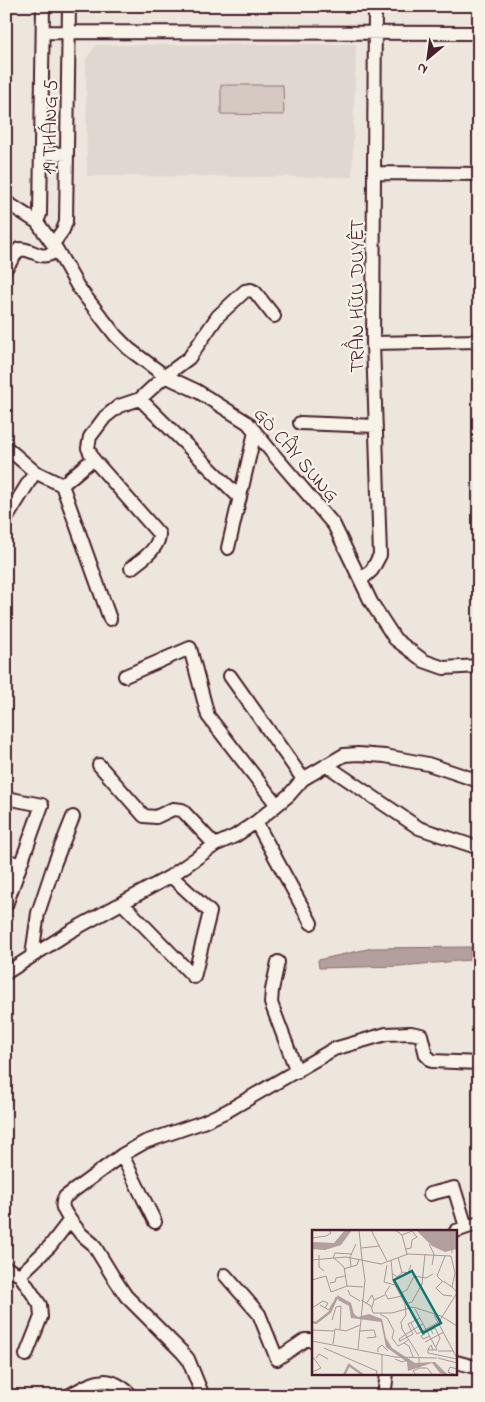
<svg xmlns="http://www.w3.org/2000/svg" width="485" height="1402" font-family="'Indie Flower',sans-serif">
  <rect width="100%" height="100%" fill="#ece6dd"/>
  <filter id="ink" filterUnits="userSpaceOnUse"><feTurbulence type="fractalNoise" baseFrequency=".02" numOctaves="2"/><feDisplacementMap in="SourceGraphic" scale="10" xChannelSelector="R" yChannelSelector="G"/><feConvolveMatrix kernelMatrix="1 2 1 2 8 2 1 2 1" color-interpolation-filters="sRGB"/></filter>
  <g filter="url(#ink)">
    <path fill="#e0d7d0" d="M 356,44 L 352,177 L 87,176 L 86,59 L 96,45 Z"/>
    <path fill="#d5c9c2" stroke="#907476" d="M 221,85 L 283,85 L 284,115 L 221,114 Z"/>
    <path fill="#b39f9d" stroke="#896c6f" d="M 471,947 L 470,960 L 400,966 L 319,968 L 318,960 L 372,948 Z"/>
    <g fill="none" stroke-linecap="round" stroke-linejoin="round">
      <defs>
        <path id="minor" d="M 43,32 L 479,33
          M 41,153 L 67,154
          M 375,173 L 479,174
          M 6,202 L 37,222 L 57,250 L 78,287 L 116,336 L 129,349 L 165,376 L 197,391 L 248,423 L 274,455 L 334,525 L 371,602 L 395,639 L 424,661 L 444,668 L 479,666
          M 37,222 L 40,214 L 43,6
          M 53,244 L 63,230 L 66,222 L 69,6
          M 6,268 L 19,249 C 36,249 40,263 57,250
          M 373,343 L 479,341
          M 140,399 L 240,498
          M 300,423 L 376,426
          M 6,447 L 35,472
          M 62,485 L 110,619
          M 6,519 L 35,472 L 62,485 L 93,459
          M 228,548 L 255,432
          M 131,568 C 142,559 159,549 159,534 L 93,459 L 88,448 L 90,437 L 105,417 L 119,406 L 140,399 L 165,376 L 189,358 L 218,316 L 245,291 L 251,290 L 255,292 L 274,316
          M 361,580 L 372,570 L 380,555 L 373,343 L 375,6
          M 125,676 L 190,648 L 208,716 L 277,805
          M 230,676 L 303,779
          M 99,765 L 144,816 L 156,817 L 173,809 L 182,810 L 215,845
          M 326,765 L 419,828 L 479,848
          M 6,798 L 42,805 L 6,905
          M 256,822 L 311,923
          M 6,860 L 20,865
          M 122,903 L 194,977 L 210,912 L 171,876
          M 32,955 L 38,913 L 55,862 L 73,817
          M 278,962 L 272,990 L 271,1003 L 297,1072
          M 6,973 L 71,931 L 171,876 L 215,845 L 235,836 L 256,822 L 289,795 L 303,779 L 344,755 L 358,754 L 385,756 L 428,764 L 479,781
          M 122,1155 L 155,1222
          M 430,1194 L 454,1188 L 466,1227
          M 70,1220 L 81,1234 L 93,1244 L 112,1275 L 126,1296 L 182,1352 L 188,1359 L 203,1396
          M 456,1231 L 479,1223
          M 6,1268 L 20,1275 L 50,1246 L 70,1220 C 65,1212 59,1206 65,1197 L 122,1155 L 145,1142 L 203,1122 L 227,1111 L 334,1049 L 386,1034 L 411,1033 L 421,1035 L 426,1055 L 432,1061 L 479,1063
          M 20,1275 L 40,1305 L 41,1317 L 26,1355
          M 225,1275 L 259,1314 L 277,1359 L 305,1340 L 314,1340
          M 456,1362 L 479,1368
          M 68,1396 C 94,1382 107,1371 132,1396
          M 384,1396 L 387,1373"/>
      </defs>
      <use href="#minor" stroke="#4a1f2b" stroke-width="16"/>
      <use href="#minor" stroke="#f7f3e8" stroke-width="12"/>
    </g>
  </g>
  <g text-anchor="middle" stroke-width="4.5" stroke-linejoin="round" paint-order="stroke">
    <g font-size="20" fill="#4a1f2b" stroke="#f7f3e8">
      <text transform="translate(49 127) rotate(-89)" y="7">19 THÁNG 5</text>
      <text transform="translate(356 296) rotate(-90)" y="7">TRẦN HỮU DUYỆT</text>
      <text transform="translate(297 454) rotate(49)" y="7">GÒ CÂY SUNG</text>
    </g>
  </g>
  <g transform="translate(312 1230)">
    <rect width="145" height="145" fill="#ece6dd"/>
    <path d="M 33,0 L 40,0 L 29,15 L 13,20 L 0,19 L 0,13 L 3,12 L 22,13 ZM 104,0 L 145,0 L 145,19 L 133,22 L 120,16 ZM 25,65 L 39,73 L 42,84 L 46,87 L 57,84 L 70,89 L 74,108 L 80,118 L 103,133 L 123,132 L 136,145 L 128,143 L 120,133 L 96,141 L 95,132 L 74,117 L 69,92 L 39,88 L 37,76 L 26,70 Z" fill="#b39f9d"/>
    <path fill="none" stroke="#b39f9d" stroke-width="2.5" d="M 0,92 L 4,93 L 18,82 L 25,67M 32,145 L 37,135 L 51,145"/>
    <path fill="none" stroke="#ab9696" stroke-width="1" d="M 47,0 L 50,29M 59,0 L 75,31M 83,0 L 90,5 L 95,24M 138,0 L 140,23M 90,5 L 100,1 L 105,7 L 100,10 L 99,18 L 94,19M 0,8 L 14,6 L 19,3 L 17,0M 117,14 L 122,24 L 120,35M 49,18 L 68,16M 7,25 L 7,37 L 12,41M 86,27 L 90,43M 21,28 L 23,23 L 40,24M 22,28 L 32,37 L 35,56 L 51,57M 0,30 L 34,27 L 69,34 L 96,24 L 139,26 L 143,43 L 140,57 L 145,62M 79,30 L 81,51 L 93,74 L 94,85 L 89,92 L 90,99 L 107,126M 75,35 L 72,52 L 83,55M 39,37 L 38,27 L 44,14M 32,39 L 45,35 L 47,29M 81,44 L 85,47 L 91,42 L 96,43 L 99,35M 0,50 L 14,46 L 19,62 L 35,56M 130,51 L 125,46 L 133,26M 18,53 L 23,52 L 24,48 L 33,46M 78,56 L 73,63 L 76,69 L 90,66M 140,57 L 131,51 L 124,58 L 131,65 L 140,66M 36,60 L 38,65 L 48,71M 89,63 L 95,60 L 102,46 L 114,48 L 121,44M 49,70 L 59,76 L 61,83 L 80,83 L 101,77 L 129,86 L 145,96M 54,74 L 60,65 L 62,70M 93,74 L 100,72 L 110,54 L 113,24M 8,75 L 17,80 L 21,73M 60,77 L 62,70 L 73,65M 0,78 L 11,71 L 16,73 L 13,78M 103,79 L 125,120M 68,84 L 75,88 L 82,101 L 80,108 L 86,116 L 92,113M 122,85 L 145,128M 20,90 L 24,77 L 29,76 L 28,100M 128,90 L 145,63M 99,93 L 102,99 L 111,94M 0,100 L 22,101M 47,101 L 62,100 L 64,107 L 55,108M 113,104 L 109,106 L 111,109 L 118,106M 121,104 L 119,100 L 123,98 L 128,108 L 124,117M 97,109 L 92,113 L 97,116 L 101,127M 0,111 L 83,127 L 125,128M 88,111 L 101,104 L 96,94 L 108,88M 88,112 L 87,109 L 102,99 L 105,104 L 127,92M 113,112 L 132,102M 21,114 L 23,99 L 34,101 L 48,95M 12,118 L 65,141 L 64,145M 46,119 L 53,50 L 50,29M 116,119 L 116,123 L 145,129M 121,120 L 119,115 L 116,119 L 118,120 L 125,120M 126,121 L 142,121M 66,122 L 66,118 L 70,115 L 76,121M 70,124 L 70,145M 0,126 L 9,138 L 0,142M 4,128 L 7,124 L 16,129M 126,128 L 145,133M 83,129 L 90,132 L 98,129M 107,138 L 115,138 L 121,145M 104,145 L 101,141 L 107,138 L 107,128M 144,145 L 136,142 L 138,137 L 145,139"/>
    <path fill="#0f766e" fill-opacity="0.15" stroke="#0f766e" stroke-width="2.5" d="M 100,41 L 129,93 L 111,103 L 82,50 Z"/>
    <rect width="145" height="145" fill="none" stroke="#4a1f2b" stroke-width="2.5"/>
  </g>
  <rect width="485" height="1402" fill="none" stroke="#f7f3e8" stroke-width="25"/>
  <rect x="12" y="12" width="460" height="1377" fill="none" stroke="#4a1f2b" stroke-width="2" filter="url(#ink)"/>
  <g transform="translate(428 58) rotate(209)" stroke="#f7f3e8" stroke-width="4" paint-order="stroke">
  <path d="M0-4L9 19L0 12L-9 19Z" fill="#4a1f2b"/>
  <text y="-8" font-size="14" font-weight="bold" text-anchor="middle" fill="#4a1f2b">N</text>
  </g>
</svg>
